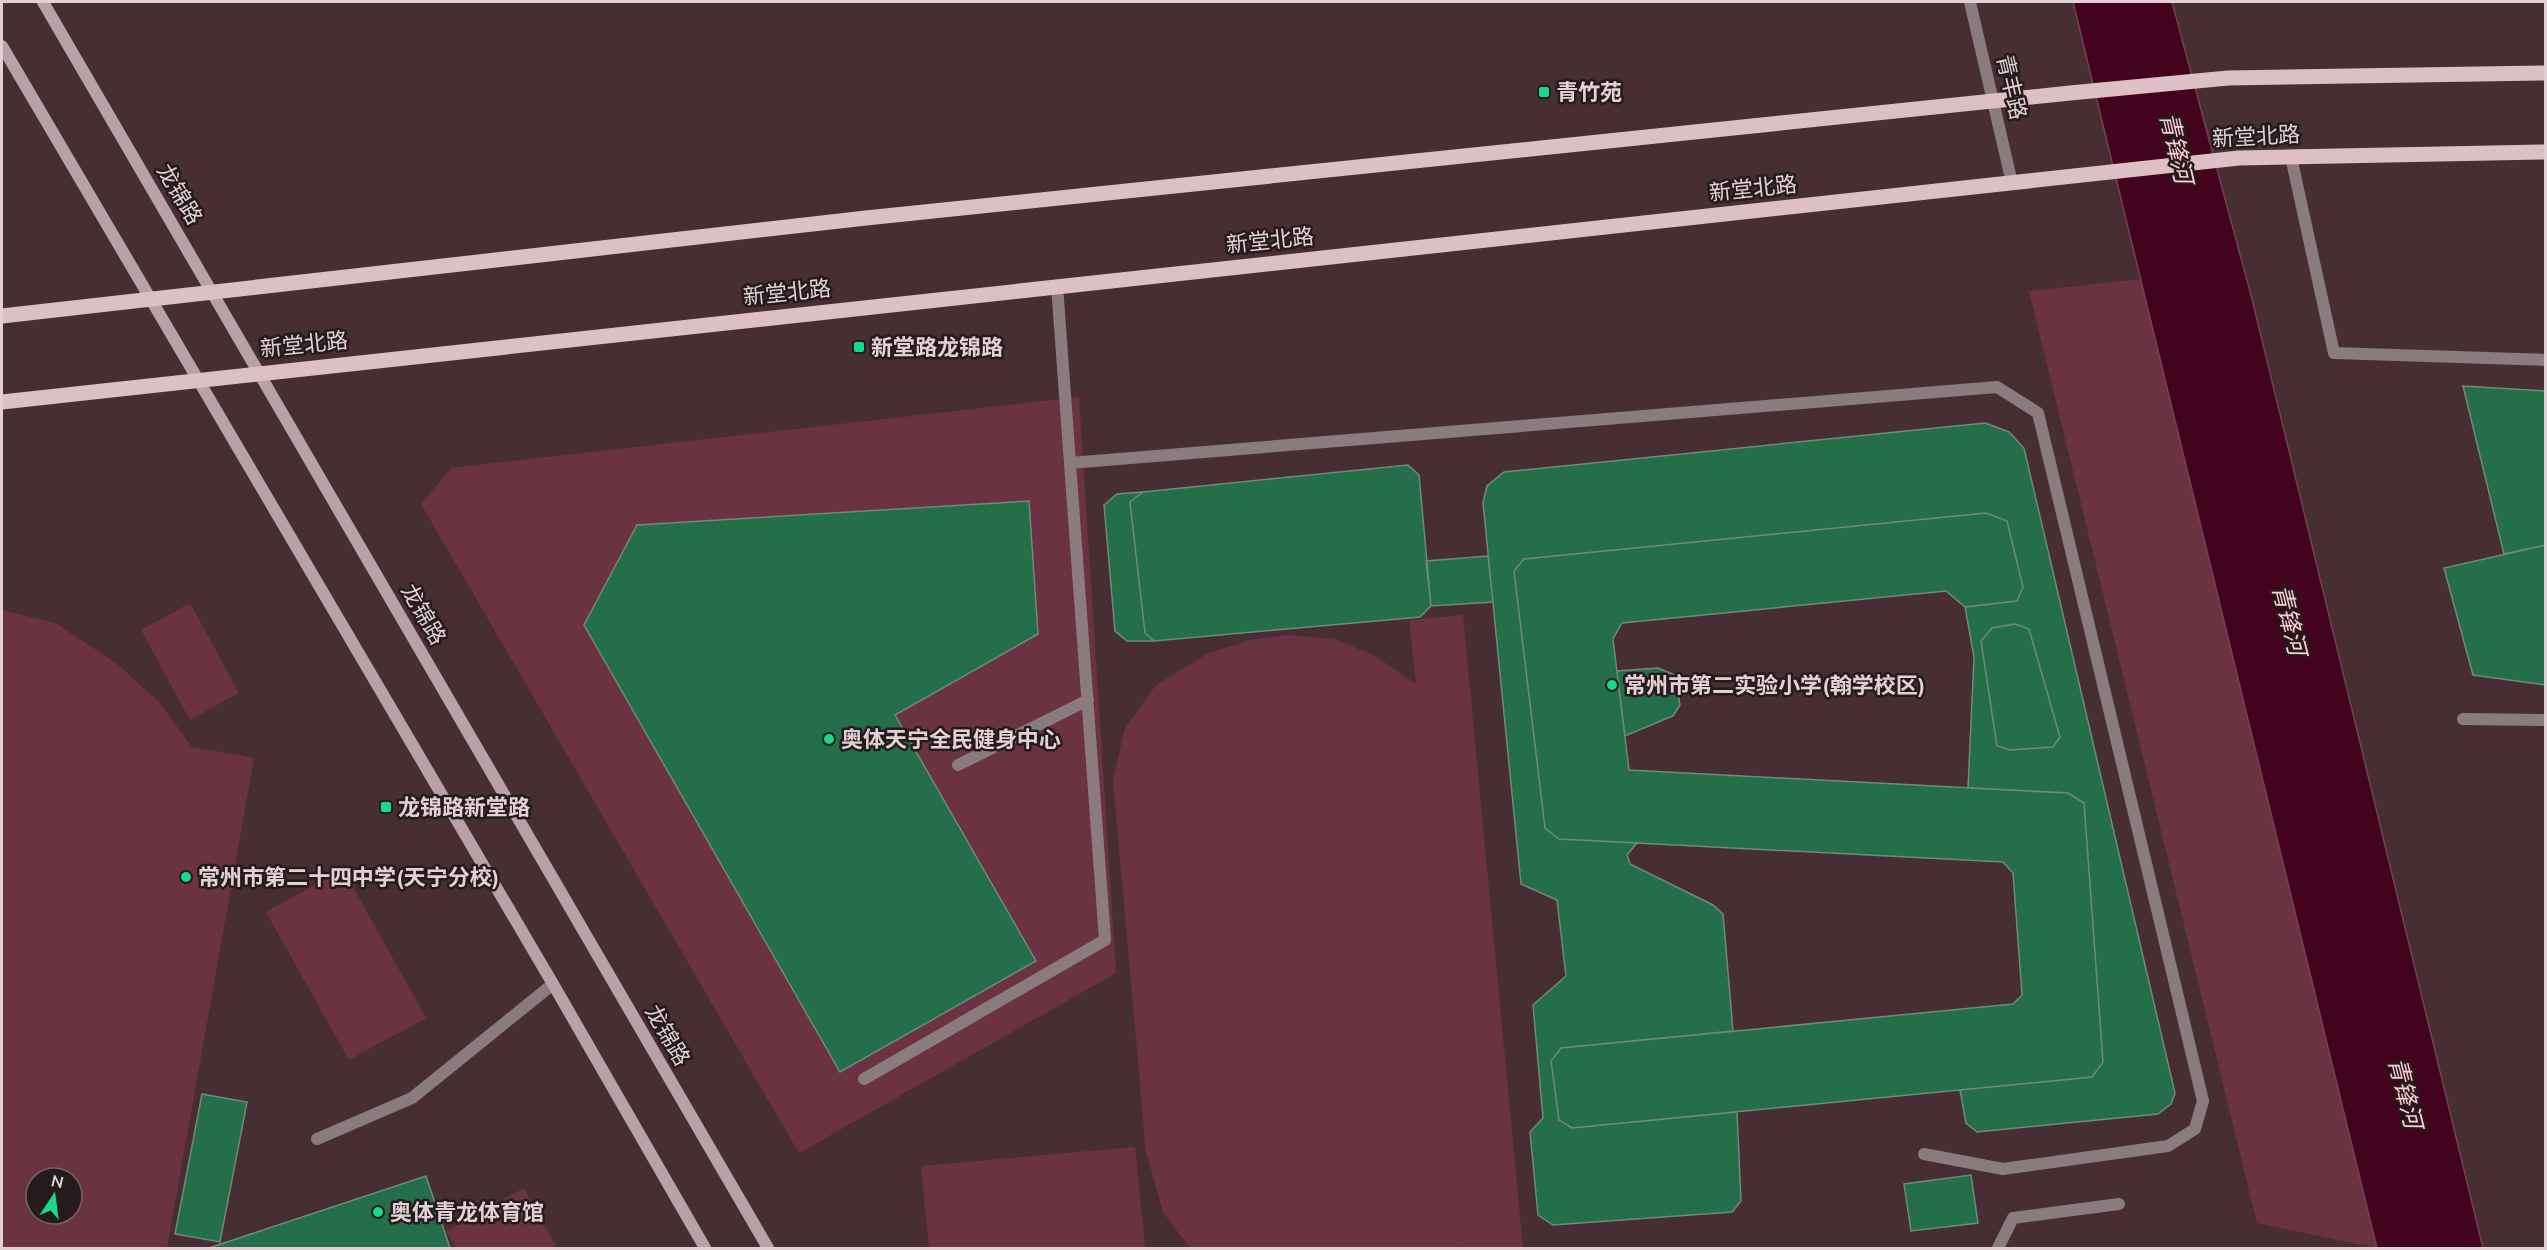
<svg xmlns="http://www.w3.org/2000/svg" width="2547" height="1250" font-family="Mulish,'Noto Sans SC',sans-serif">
  <rect width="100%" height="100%" fill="#472e33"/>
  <path fill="#6b3342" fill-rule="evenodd" d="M 2142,279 L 2377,1248 L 2257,1223 L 2029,291 Z
    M 1079,397 L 1116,973 L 799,1153 L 421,504 L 451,468 Z
    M 190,603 L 239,693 L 190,720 L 141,630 Z
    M 2,610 L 55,623 L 116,663 L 159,702 L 192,747 L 254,758 L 167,1248 L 2,1248 ZM 36,1178 L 72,1178 L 72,1214 L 36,1214 Z
    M 1463,615 L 1523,1248 L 1460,1248 L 1459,1246 L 1456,1248 L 1190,1248 L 1163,1212 L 1146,1152 L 1113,780 L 1125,728 L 1156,685 L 1207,654 L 1250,640 L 1288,635 L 1335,639 L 1375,656 L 1416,684 L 1409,620 Z
    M 343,869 L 426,1018 L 349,1060 L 266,912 Z
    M 1135,1147 L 1145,1248 L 929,1248 L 921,1166 Z
    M 524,1188 L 557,1248 L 456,1248 L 446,1231 Z"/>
  <path fill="#44031d" stroke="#734154" stroke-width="1.5" d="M 2073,2 L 2172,2 L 2252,299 L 2483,1248 L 2377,1248 Z"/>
  <path fill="#246f49" stroke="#708a7a" stroke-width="1.5" d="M 2463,386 L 2546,391 L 2546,545 L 2504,554 Z
    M 1985,423 L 2009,432 L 2024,448 L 2175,1093 L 2171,1104 L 2158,1114 L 1977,1132 L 1966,1123 L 1960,1090 L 2092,1077 L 2103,1062 L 2084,803 L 2068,793 L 1968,788 L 1974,657 L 1965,607 L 2017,601 L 2023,587 L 2007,521 L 1986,513 L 1524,559 L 1514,571 L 1545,828 L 1559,839 L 1637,843 L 1627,855 L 1630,864 L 1713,905 L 1723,914 L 1733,1031 L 1561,1048 L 1551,1061 L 1559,1120 L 1572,1128 L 1737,1112 L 1741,1201 L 1732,1212 L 1553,1225 L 1538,1215 L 1530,1132 L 1543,1118 L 1533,1005 L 1566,976 L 1557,900 L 1521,884 L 1483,503 L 1487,486 L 1504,472 Z
    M 1408,465 L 1419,475 L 1431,606 L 1420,617 L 1154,641 L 1145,633 L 1130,502 L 1143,492 Z
    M 1143,492 L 1130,502 L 1145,633 L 1154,641 L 1127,641 L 1115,631 L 1104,505 L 1117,494 Z
    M 1029,501 L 1038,634 L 895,715 L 1036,961 L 840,1072 L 584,625 L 637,525 Z
    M 1986,513 L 2007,521 L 2023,587 L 2017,601 L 1965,607 L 1946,591 L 1622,623 L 1613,639 L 1629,770 L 2068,793 L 2084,803 L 2103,1062 L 2092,1077 L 1572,1128 L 1559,1120 L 1551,1061 L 1561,1048 L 2013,1004 L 2022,995 L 2013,873 L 2003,862 L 1559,839 L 1545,828 L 1514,571 L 1524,559 Z
    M 2546,545 L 2546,685 L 2473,675 L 2444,568 Z
    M 1488,556 L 1493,602 L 1431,606 L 1426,561 Z
    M 2015,624 L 2029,629 L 2060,737 L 2053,747 L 2010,750 L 1997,746 L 1981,641 L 1992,628 Z
    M 1658,668 L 1675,675 L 1680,705 L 1673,716 L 1625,736 L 1617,671 Z
    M 202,1094 L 247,1102 L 220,1242 L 175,1234 Z
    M 1971,1175 L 1978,1223 L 1911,1231 L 1904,1184 Z
    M 426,1176 L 450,1248 L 209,1248 Z"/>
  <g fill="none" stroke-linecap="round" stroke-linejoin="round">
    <path stroke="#897b7e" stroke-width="12" d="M 2291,157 L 2334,353 L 2546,360
      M 1070,463 L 1997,387 L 2038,413 L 2203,1101 L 2195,1129 L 2168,1146 L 2003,1169 L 1924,1154
      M 2463,719 L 2546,720
      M 958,765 L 1088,700
      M 864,1079 L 1105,940 L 1057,286
      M 317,1139 L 412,1098 L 553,984
      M 1998,1248 L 2013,1218 L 2119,1204"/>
    <path stroke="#897b7e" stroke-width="12" d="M 1970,2 L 2012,183"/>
    <path stroke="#b8a2a7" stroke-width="12" d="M 43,2 L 768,1248
      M 2,46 L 553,984 L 705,1248"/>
    <path stroke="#dcc0c6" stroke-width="15" d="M 2,316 L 866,218 L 2070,93 L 2228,78 L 2546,73
      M 2,402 L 2239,158 L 2546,152"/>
  </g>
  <g fill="#16d989" stroke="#251a1c" stroke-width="2">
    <rect x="1538" y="86" width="12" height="12" rx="3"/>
    <rect x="853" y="341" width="12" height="12" rx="3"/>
    <circle cx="1612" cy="685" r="6"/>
    <circle cx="829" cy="739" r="6"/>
    <rect x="380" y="801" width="12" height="12" rx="3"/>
    <circle cx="186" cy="877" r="6"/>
    <circle cx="378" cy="1212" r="6"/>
  </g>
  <g text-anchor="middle" stroke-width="5" stroke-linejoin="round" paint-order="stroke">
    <g font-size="22" fill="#e2d1d4" stroke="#251a1c">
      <text transform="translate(2012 87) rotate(77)" y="8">青丰路</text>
      <text transform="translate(2256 136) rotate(-3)" y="8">新堂北路</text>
      <text transform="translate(1753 188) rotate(-6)" y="8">新堂北路</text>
      <text transform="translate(180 194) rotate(59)" y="8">龙锦路</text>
      <text transform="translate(1270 240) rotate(-6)" y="8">新堂北路</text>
      <text transform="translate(787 292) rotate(-6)" y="8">新堂北路</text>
      <text transform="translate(304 344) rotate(-6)" y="8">新堂北路</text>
      <text transform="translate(424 614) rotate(60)" y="8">龙锦路</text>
      <text transform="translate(668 1035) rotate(60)" y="8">龙锦路</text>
    </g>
    <g font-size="22" font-weight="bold" fill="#e2d1d4" stroke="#251a1c" text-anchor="start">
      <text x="1556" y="100">青竹苑</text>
      <text x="871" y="355">新堂路龙锦路</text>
      <text x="1624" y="693">常州市第二实验小学(翰学校区)</text>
      <text x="841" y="747">奥体天宁全民健身中心</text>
      <text x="398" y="815">龙锦路新堂路</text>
      <text x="198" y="885">常州市第二十四中学(天宁分校)</text>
      <text x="390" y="1220">奥体青龙体育馆</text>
    </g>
    <g font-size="24" font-style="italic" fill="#fecbd6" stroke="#251a1c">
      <text transform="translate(2176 148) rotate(77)" y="8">青锋河</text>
      <text transform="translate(2289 620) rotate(76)" y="8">青锋河</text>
      <text transform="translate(2405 1093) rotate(76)" y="8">青锋河</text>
    </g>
  </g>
  <rect width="2547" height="1250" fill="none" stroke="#e2d1d4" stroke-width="6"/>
  <g transform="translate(54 1196) rotate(13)"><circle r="28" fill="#251a1c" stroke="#716366" stroke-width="1.5"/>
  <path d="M0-4.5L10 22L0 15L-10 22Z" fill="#16d989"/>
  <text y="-9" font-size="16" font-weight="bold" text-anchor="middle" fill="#e2d1d4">N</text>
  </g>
</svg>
